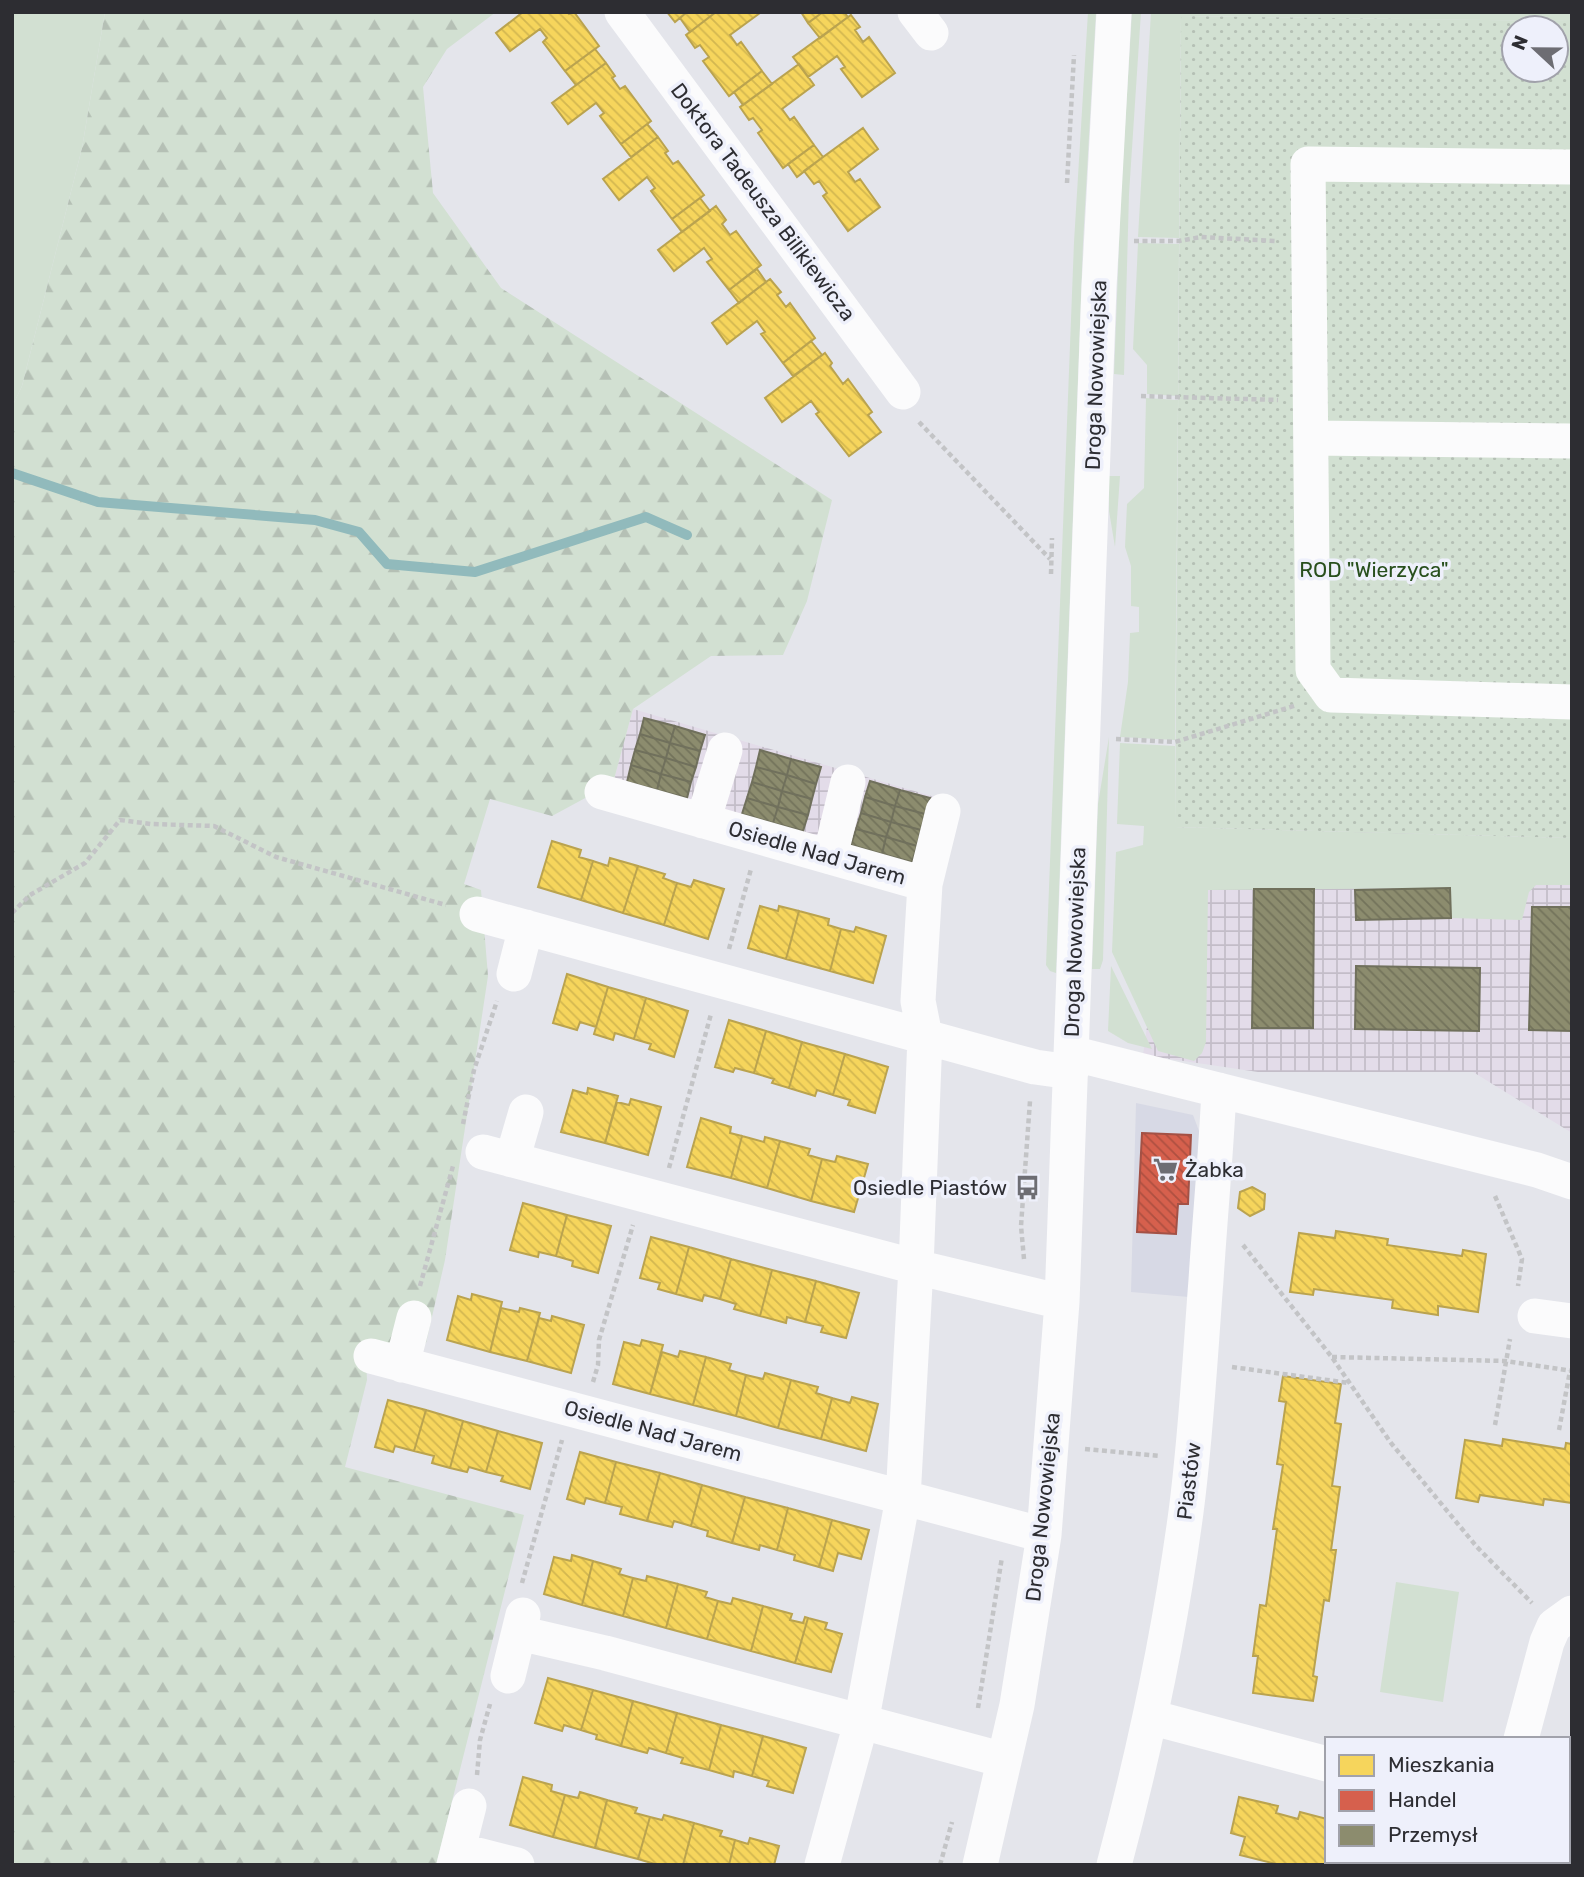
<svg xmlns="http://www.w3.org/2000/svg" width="1584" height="1877" font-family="Rubik,sans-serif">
  <defs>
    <pattern id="industrial-grid" width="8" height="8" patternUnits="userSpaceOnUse" patternTransform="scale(1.75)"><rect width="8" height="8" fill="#e3dce9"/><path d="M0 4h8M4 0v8" fill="none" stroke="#c3bdc8"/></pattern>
    <pattern id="forest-firs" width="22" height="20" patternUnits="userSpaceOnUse" patternTransform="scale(1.75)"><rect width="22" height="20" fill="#d2e0d2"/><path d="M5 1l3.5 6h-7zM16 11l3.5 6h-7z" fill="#b5c0b5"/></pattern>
    <pattern id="garden-dots" width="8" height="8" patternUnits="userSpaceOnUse" patternTransform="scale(1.75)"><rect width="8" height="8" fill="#d2e0d2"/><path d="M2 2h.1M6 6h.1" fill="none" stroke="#b5c0b5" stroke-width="1.8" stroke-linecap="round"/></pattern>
    <pattern id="homes-back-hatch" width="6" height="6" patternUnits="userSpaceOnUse" patternTransform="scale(1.75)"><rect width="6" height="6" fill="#f6d55c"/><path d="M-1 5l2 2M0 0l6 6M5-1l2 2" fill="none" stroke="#d3b750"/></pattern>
    <pattern id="shops-back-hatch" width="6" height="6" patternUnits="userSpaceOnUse" patternTransform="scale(1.75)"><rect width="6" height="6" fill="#d6604d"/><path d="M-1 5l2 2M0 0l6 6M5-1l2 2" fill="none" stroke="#ae5041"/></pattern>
    <pattern id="industry-back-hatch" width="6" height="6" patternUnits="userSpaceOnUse" patternTransform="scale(1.75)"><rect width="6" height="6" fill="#8c8c6e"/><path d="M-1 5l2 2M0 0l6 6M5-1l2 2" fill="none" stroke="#73735b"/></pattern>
  </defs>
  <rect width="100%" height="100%" fill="#e4e5eb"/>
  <path fill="#d7d9e5" d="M 1136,1103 L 1193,1115 L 1202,1139 L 1189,1297 L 1131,1292 Z"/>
  <path fill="url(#industrial-grid)" d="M 633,709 L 959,804 L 939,875 L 613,783 Z
    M 1175,827 L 1572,838 L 1572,1133 L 1473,1072 L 1258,1072 L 1143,1055 Z"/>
  <path fill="#d2e0d2" d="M 12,12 L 105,12 L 82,148 L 22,386 L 12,407 Z
    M 1088,12 L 1096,12 L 1083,243 L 1056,973 L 1050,971 L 1046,965 L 1074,242 Z
    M 1132,12 L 1141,12 L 1129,194 L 1124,375 L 1114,374 L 1121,193 Z
    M 1151,12 L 1572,12 L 1572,21 L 1181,16 L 1179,238 L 1138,237 Z
    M 1138,243 L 1179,244 L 1178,396 L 1147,394 L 1147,365 L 1133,349 Z
    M 1146,398 L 1178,400 L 1175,740 L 1120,737 L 1128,682 L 1130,633 L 1139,632 L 1139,607 L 1131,606 L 1131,566 L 1125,547 L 1127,504 L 1144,488 Z
    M 1109,476 L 1120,476 L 1115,547 L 1109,511 Z
    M 1109,737 L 1103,960 L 1100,969 L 1092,969 L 1098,804 Z
    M 1120,743 L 1175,746 L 1175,827 L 1572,838 L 1572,885 L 1536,885 L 1529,892 L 1522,920 L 1451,918 L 1450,888 L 1208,890 L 1206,1042 L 1202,1053 L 1194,1061 L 1158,1051 L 1112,952 L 1116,852 L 1143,845 L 1144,826 L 1117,824 Z
    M 1111,966 L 1152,1049 L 1128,1043 L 1108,1031 Z
    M 1396,1582 L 1459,1592 L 1443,1702 L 1380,1692 Z"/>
  <path fill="url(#forest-firs)" d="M 105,12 L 496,12 L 447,49 L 423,87 L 433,193 L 501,288 L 832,500 L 807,601 L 783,655 L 711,656 L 633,709 L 613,783 L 552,816 L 490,799 L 464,884 L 481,890 L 488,976 L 445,1260 L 426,1343 L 366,1359 L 367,1380 L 345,1467 L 524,1515 L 436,1865 L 12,1865 L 12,407 L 22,386 L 82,148 Z"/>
  <path fill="url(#garden-dots)" fill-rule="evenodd" d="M 1181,16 L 1572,21 L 1572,838 L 1175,827 ZM 1514,28 L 1556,28 L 1556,70 L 1514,70 Z"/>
  <path fill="url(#homes-back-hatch)" stroke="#baa34f" stroke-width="2" d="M 523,12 L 567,12 L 569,14 L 574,12 L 599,46 L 565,71 L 543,42 L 547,38 L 540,29 L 510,51 L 496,33 Z
    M 667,12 L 687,12 L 675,22 Z
    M 687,12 L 716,12 L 690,32 L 680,18 Z
    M 716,12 L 760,13 L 730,35 L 737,45 L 741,42 L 762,71 L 729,96 L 703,61 L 709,57 L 700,45 L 695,48 L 686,35 Z
    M 801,12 L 823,12 L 808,23 Z
    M 823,12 L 844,12 L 848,17 L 820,38 L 808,23 Z
    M 851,15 L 860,27 L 855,30 L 863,42 L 869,37 L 895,73 L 862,97 L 841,69 L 845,67 L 837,56 L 808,77 L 793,57 Z
    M 595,49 L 606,63 L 576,85 L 565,71 Z
    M 606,63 L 615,76 L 612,78 L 620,89 L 625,86 L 651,121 L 621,144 L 600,116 L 604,113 L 596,103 L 568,124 L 552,103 Z
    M 799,64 L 814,85 L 782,109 L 790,120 L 794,117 L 814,145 L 783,168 L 758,133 L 762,130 L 753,118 L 749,120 L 740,107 Z
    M 762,71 L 772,84 L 743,105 L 734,92 Z
    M 647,124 L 658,137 L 631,157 L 621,144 Z
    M 863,128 L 878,149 L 848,172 L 855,182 L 860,179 L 880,207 L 848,231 L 823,196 L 827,193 L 819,181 L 814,184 L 804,171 Z
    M 658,137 L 668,151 L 665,153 L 673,164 L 678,161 L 704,195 L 672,219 L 651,191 L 655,188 L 647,177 L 619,200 L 603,179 Z
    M 814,145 L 823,157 L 797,177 L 788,164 Z
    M 700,198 L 710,211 L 682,232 L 672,219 Z
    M 716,206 L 726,220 L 722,224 L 730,235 L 736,231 L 761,265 L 729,290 L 707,262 L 712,259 L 704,248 L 674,271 L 658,250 Z
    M 757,269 L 766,282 L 739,303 L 729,290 Z
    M 770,279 L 781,292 L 777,295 L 786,307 L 790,303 L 815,338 L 783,363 L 761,334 L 765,332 L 757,321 L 727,344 L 712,323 Z
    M 811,341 L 822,355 L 793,376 L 783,363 Z
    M 825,353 L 832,363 L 830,366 L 843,384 L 848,379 L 872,412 L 868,415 L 881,432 L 849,456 L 816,414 L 819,412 L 811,401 L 782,422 L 765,398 Z
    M 552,841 L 581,850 L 579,857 L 593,861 L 581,900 L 538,887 Z
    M 610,858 L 638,866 L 623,913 L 581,900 L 593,861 L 608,866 Z
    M 638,866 L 665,874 L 663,878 L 677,883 L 664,925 L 623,913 Z
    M 694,880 L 724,889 L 708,939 L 664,925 L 677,883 L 691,887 Z
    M 760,906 L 778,911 L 779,906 L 799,911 L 786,959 L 748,948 Z
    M 799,911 L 829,919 L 828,925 L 841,929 L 830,971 L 786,959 Z
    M 856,927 L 886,936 L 873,983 L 830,971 L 841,929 L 854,932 Z
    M 567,974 L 608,987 L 596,1027 L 580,1022 L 577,1030 L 553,1023 Z
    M 608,987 L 646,998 L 634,1039 L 615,1033 L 613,1040 L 594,1034 Z
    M 646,998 L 688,1011 L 674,1057 L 649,1049 L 651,1044 L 634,1039 Z
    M 729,1020 L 766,1031 L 754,1073 L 735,1068 L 733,1072 L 715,1067 Z
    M 766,1031 L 802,1042 L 789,1088 L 772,1083 L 774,1079 L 754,1073 Z
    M 802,1042 L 845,1054 L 833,1095 L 817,1090 L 815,1096 L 789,1088 Z
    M 845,1054 L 888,1067 L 875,1113 L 848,1105 L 850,1100 L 833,1095 Z
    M 588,1088 L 618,1096 L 605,1143 L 561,1132 L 573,1090 L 587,1094 Z
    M 631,1099 L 661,1107 L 648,1155 L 605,1143 L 617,1102 L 629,1105 Z
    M 701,1118 L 731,1127 L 730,1133 L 742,1136 L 731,1178 L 687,1167 Z
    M 742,1136 L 764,1142 L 765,1137 L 780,1141 L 767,1188 L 731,1178 Z
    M 780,1141 L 810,1149 L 808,1155 L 822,1159 L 811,1201 L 767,1188 Z
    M 837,1156 L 868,1164 L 854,1212 L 811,1201 L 822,1159 L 835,1162 Z
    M 1252,1187 L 1265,1194 L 1264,1209 L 1250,1216 L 1238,1208 L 1240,1192 Z
    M 523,1203 L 567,1215 L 556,1256 L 539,1252 L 538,1257 L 510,1250 Z
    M 567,1215 L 611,1226 L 598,1273 L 572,1266 L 573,1261 L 556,1256 Z
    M 1336,1231 L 1388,1239 L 1387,1245 L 1462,1256 L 1463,1250 L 1486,1254 L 1478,1312 L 1438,1306 L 1438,1315 L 1392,1308 L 1393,1300 L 1314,1289 L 1313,1295 L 1290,1292 L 1299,1233 L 1335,1238 Z
    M 651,1237 L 689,1247 L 676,1294 L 658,1289 L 660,1283 L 640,1278 Z
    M 689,1247 L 731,1259 L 720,1299 L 704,1295 L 702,1301 L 676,1294 Z
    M 731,1259 L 772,1270 L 760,1316 L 734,1309 L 736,1304 L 720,1299 Z
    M 772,1270 L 816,1281 L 805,1322 L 787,1317 L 786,1323 L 760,1316 Z
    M 816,1281 L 859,1293 L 846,1338 L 821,1332 L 823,1326 L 805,1322 Z
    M 472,1294 L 502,1302 L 490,1352 L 447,1340 L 458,1296 L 471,1300 Z
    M 501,1308 L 519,1312 L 520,1308 L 540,1313 L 527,1361 L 490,1352 Z
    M 552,1316 L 584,1325 L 571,1373 L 527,1361 L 539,1318 L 551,1321 Z
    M 642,1340 L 663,1345 L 650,1394 L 613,1384 L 624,1342 L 640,1346 Z
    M 680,1351 L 706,1357 L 693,1405 L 650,1394 L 662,1352 L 678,1357 Z
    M 706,1357 L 731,1364 L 729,1370 L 746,1375 L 736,1416 L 693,1405 Z
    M 765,1373 L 791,1380 L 778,1428 L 736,1416 L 746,1375 L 763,1379 Z
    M 1283,1376 L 1341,1384 L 1335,1423 L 1341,1424 L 1332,1486 L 1340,1487 L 1331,1550 L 1336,1550 L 1329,1601 L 1324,1600 L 1313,1676 L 1317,1677 L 1313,1701 L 1253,1693 L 1258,1656 L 1253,1656 L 1260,1605 L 1266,1606 L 1277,1529 L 1273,1529 L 1283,1465 L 1277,1464 L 1286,1402 L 1279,1401 Z
    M 791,1380 L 818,1387 L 816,1393 L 832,1398 L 821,1439 L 778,1428 Z
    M 852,1397 L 878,1404 L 866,1451 L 821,1439 L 832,1398 L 850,1403 Z
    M 388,1400 L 426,1410 L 414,1451 L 395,1446 L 393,1452 L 375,1447 Z
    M 426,1410 L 463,1421 L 450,1468 L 432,1463 L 434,1456 L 414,1451 Z
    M 463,1421 L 498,1431 L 486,1472 L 469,1467 L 467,1472 L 450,1468 Z
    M 498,1431 L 542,1443 L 530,1489 L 501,1481 L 503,1476 L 486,1472 Z
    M 1503,1439 L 1565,1449 L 1566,1443 L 1572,1444 L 1572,1503 L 1544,1499 L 1543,1505 L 1480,1495 L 1478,1502 L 1456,1498 L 1465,1440 L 1502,1446 Z
    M 580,1452 L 616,1462 L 605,1503 L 586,1498 L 584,1504 L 567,1499 Z
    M 616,1462 L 660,1473 L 647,1521 L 620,1514 L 622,1507 L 605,1503 Z
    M 660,1473 L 702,1485 L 691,1526 L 674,1521 L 672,1527 L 647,1521 Z
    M 702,1485 L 745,1497 L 732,1543 L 707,1536 L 708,1531 L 691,1526 Z
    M 745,1497 L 788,1508 L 777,1550 L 760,1545 L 759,1550 L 732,1543 Z
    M 788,1508 L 832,1520 L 819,1567 L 794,1560 L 795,1555 L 777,1550 Z
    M 832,1520 L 869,1530 L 861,1559 L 838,1553 L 833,1571 L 819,1567 Z
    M 572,1555 L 593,1561 L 582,1605 L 544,1594 L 554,1557 L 571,1561 Z
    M 593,1561 L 621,1569 L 619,1574 L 633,1578 L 623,1616 L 582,1605 Z
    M 647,1576 L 678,1584 L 666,1628 L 623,1616 L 633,1578 L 646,1581 Z
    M 678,1584 L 707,1592 L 705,1597 L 718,1601 L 707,1639 L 666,1628 Z
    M 733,1598 L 763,1606 L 751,1651 L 707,1639 L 718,1601 L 731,1604 Z
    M 763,1606 L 792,1614 L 790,1620 L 803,1623 L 805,1617 L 808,1618 L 795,1663 L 751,1651 Z
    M 808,1618 L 827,1623 L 825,1629 L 842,1634 L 831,1672 L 795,1663 Z
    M 548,1678 L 593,1690 L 581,1730 L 564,1725 L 562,1731 L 535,1723 Z
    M 593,1690 L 633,1701 L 621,1746 L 596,1739 L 597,1735 L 581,1730 Z
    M 633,1701 L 677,1713 L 666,1753 L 649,1748 L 647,1753 L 621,1746 Z
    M 677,1713 L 721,1725 L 709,1770 L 681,1763 L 683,1758 L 666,1753 Z
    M 721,1725 L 763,1736 L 752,1776 L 734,1771 L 733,1777 L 709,1770 Z
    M 763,1736 L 806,1748 L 793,1793 L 767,1786 L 769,1781 L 752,1776 Z
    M 1572,1763 L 1572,1865 L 1552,1865 L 1553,1861 L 1568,1861 L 1568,1777 Z
    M 523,1777 L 552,1785 L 551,1791 L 565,1795 L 553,1837 L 510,1825 Z
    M 580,1792 L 607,1800 L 595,1848 L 553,1837 L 565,1795 L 578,1798 Z
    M 1239,1797 L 1278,1806 L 1276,1813 L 1298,1819 L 1300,1812 L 1327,1819 L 1327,1861 L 1419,1861 L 1418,1865 L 1280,1865 L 1240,1855 L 1245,1837 L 1231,1833 Z
    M 607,1800 L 637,1808 L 635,1813 L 650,1817 L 638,1859 L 595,1848 Z
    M 664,1815 L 694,1823 L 683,1865 L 658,1865 L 638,1859 L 650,1817 L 662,1820 Z
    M 694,1823 L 722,1831 L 720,1836 L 735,1840 L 729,1865 L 683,1865 Z
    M 750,1838 L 779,1846 L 774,1865 L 729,1865 L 735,1840 L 748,1844 Z"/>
  <path fill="url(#shops-back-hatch)" stroke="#a35145" stroke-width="2" d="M 1142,1133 L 1191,1135 L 1188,1204 L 1178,1204 L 1176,1234 L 1137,1232 Z"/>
  <path fill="url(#industry-back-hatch)" stroke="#70705c" stroke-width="2" d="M 644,718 L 675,726 L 670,743 L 640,734 Z
    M 675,726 L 705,735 L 700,751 L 670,743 Z
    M 640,734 L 670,743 L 666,758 L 635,750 Z
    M 670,743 L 700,751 L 696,767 L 666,758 Z
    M 635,750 L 666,758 L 661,774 L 631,765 Z
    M 760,750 L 791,759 L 787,775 L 756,767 Z
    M 666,758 L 696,767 L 691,782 L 661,774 Z
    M 791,759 L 821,767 L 816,784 L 787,775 Z
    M 631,765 L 661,774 L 657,790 L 627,782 Z
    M 756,767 L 787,775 L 782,791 L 752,782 Z
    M 661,774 L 691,782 L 687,798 L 657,790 Z
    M 787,775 L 816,784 L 812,799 L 782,791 Z
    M 870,781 L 900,790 L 895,806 L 865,797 Z
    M 752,782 L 782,791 L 778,807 L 747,798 Z
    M 900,790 L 930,798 L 925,814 L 895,806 Z
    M 782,791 L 812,799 L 808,815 L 778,807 Z
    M 865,797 L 895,806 L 891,822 L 861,813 Z
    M 747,798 L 778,807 L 773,823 L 742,814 Z
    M 895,806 L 925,814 L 921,830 L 891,822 Z
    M 778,807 L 808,815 L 803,831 L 773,823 Z
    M 861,813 L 891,822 L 886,837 L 856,829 Z
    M 891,822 L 921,830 L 917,846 L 886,837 Z
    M 856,829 L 886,837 L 882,854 L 851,845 Z
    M 886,837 L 917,846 L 912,862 L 882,854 Z
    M 1450,888 L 1451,918 L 1356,920 L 1355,890 Z
    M 1254,889 L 1314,889 L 1313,1028 L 1252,1028 Z
    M 1532,907 L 1572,907 L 1572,1031 L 1529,1030 Z
    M 1356,966 L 1480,968 L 1479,1031 L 1355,1029 Z"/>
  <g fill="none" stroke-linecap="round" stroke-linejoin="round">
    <path stroke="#91babc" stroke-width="10" d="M 12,473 L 98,502 L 315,520 L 359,532 L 387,564 L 475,572 L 646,517 L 687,535"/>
    <path stroke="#c3c4c6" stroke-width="4.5" stroke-dasharray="5 3.5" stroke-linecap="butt" d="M 1067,183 L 1074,55
      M 1134,241 L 1179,241 L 1201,237 L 1276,241
      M 1141,396 L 1278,400
      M 919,422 L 1050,559
      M 1051,574 L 1052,538
      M 1116,739 L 1175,742 L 1297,705
      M 12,913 L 30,895 L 85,863 L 120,820 L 151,824 L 214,826 L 276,857 L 446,905
      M 729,949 L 751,869
      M 463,1124 L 474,1070 L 497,1001
      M 669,1168 L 711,1014
      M 1495,1196 L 1522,1259 L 1518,1286
      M 1243,1245 L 1331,1356 L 1391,1443 L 1477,1547 L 1532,1603
      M 1024,1259 L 1021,1226 L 1030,1101
      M 420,1286 L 453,1166
      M 1332,1357 L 1506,1361 L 1572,1371
      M 1232,1367 L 1349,1383
      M 593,1382 L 598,1365 L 599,1340 L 633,1225
      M 1495,1425 L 1510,1339
      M 1559,1430 L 1570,1371
      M 1085,1449 L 1160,1456
      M 522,1583 L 562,1440
      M 978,1708 L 1002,1557
      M 477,1775 L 480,1740 L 490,1704
      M 940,1865 L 952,1822"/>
    <path stroke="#fbfbfc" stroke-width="35" d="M 622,12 L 903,392
      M 915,12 L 931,33
      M 1572,167 L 1308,164 L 1313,670 L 1331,695 L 1572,702
      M 1311,438 L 1572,441
      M 602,792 L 925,884 L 918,1001 L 925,1036 L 916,1267 L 903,1498 L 861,1723 L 822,1865
      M 703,821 L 725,750
      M 830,857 L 848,782
      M 925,884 L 943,811
      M 477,914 L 1035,1067 L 1071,1072
      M 514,974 L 526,927
      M 1071,1053 L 1537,1170 L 1572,1182
      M 483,1152 L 916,1267 L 1062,1302
      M 512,1160 L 526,1112
      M 1535,1316 L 1572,1321
      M 371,1356 L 1044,1535
      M 402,1365 L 414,1318
      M 519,1633 L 605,1653 L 1004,1760
      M 508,1676 L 523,1615
      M 1150,1717 L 1327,1764
      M 1521,1739 L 1547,1642 L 1554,1626 L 1572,1613
      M 458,1850 L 517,1865
      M 454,1865 L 469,1806
      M 980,1865 L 1017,1705 L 1044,1535 L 1062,1302 L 1099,287 L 1114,12
      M 1114,1865 C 1145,1749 1170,1631 1186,1512 C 1196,1436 1200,1358 1206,1280 C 1210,1217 1216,1154 1219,1090
      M 1477,1865 L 1478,1861"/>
  </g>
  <defs>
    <symbol id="supermarket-bare" viewBox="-9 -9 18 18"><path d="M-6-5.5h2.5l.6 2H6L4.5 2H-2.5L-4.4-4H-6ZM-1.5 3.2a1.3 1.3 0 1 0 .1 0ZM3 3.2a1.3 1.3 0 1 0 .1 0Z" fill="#6d6d73" stroke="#eef0fb" stroke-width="2.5" paint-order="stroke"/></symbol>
    <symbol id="bus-bare" viewBox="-9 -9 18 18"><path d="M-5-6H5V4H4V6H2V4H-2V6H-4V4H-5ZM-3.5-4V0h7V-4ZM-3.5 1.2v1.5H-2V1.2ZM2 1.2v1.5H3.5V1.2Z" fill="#6d6d73" stroke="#eef0fb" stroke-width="2.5" paint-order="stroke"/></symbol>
  </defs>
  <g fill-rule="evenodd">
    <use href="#supermarket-bare" x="1148" y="1152" width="35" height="35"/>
    <use href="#bus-bare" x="1010" y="1170" width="35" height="35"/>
  </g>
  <g text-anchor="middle" stroke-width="7" stroke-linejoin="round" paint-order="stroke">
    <g font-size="21" fill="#2d2d32" stroke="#eef0fb">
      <text transform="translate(763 202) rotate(53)" y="7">Doktora Tadeusza Bilikiewicza</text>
      <text transform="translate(1096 375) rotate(-88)" y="7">Droga Nowowiejska</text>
      <text transform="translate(817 853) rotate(16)" y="7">Osiedle Nad Jarem</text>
      <text transform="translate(1075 942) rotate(-88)" y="7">Droga Nowowiejska</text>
      <text transform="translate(653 1431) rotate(15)" y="7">Osiedle Nad Jarem</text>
      <text transform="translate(1189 1481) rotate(-83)" y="7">Piastów</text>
      <text transform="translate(1043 1507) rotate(-84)" y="7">Droga Nowowiejska</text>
    </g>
    <g font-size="21" fill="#284f1d" stroke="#eef0fb">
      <text x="1374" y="577">ROD "Wierzyca"</text>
    </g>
    <g font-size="21" fill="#2d2d32" stroke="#eef0fb" text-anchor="start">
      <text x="1185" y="1177">Żabka</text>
      <text x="1007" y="1195" text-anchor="end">Osiedle Piastów</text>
    </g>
  </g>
  <rect width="1584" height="1877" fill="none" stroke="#2d2d32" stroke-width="28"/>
  <rect x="1325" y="1737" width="245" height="126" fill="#eef0fb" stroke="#a1a2ab" stroke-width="2"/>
  <rect x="1339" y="1755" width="35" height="21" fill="#f6d55c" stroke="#a1a2ab" stroke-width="2"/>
  <text x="1388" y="1772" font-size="21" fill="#2d2d32">Mieszkania</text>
  <rect x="1339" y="1790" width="35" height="21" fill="#d6604d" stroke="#a1a2ab" stroke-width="2"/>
  <text x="1388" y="1807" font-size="21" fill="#2d2d32">Handel</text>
  <rect x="1339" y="1825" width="35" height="21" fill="#8c8c6e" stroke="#a1a2ab" stroke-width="2"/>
  <text x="1388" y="1842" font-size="21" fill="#2d2d32">Przemysł</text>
  <g transform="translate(1535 49) rotate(292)"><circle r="33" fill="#eef0fb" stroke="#a1a2ab" stroke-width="2"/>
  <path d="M0-5L12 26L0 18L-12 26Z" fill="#6d6d73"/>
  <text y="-10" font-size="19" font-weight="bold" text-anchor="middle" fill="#2d2d32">N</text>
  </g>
</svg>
